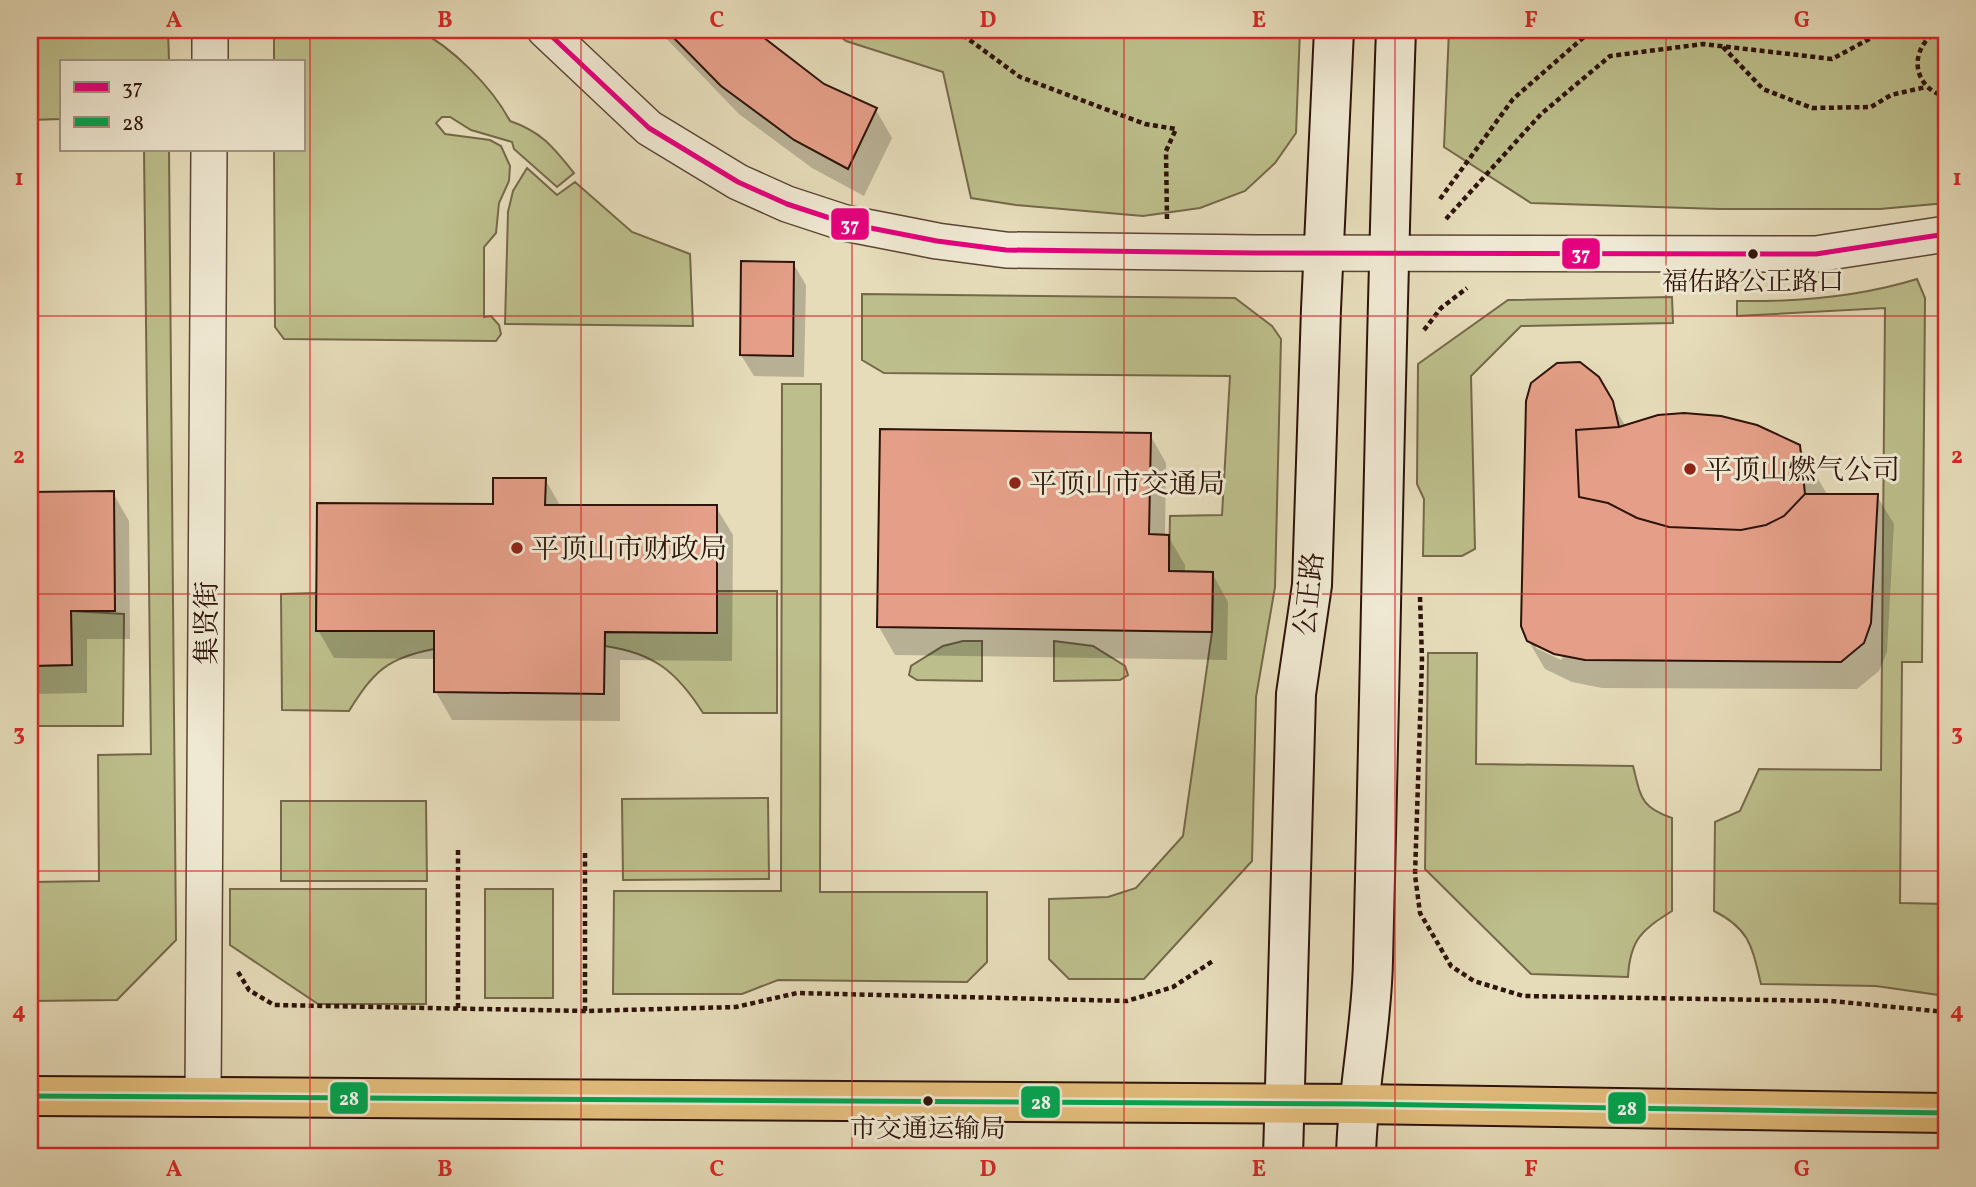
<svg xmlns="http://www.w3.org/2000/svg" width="1976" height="1187" font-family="Vollkorn,'Noto Serif SC',serif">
  <rect width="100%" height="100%" fill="#e6dcba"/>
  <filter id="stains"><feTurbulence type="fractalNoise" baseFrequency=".00286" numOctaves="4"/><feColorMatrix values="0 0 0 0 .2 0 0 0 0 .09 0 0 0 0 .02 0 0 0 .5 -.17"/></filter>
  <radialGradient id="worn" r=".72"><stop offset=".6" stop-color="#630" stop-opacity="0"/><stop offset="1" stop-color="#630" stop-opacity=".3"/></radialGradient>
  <path fill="#bcbe8b" stroke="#75684a" stroke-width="2" d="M 118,30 L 168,30 L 169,61 L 61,61 L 61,119 L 30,120 L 30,35 L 117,34 Z
    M 274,30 L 418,30 C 452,47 492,87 510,121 C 542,132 553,147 574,173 L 557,187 L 514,149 L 512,142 L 471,130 L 450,117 L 442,117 L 436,123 L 445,134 L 490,140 L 501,146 L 510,166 L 509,181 L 499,203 L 496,233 L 484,247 L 484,317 L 491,316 L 499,325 L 501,334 L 496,341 L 284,339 L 275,327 L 274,149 L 303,149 L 303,61 L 274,61 Z
    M 833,30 L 1300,30 L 1296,133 L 1275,163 L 1245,191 L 1200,208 L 1143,216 L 1016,205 L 971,198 L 943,72 L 846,41 Z
    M 1449,30 L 1946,30 L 1946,203 L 1880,209 L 1719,209 L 1531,203 L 1444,147 Z
    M 144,149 L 169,149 L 176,940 L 117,1000 L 30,1001 L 30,882 L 99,881 L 98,755 L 151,754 Z
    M 527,168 L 557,195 L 575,182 L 632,232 L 690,254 L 693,326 L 505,324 L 508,212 L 513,191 Z
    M 1917,279 L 1925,298 L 1922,662 L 1902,662 L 1900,903 L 1946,904 L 1946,996 L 1876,986 L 1761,984 C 1752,947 1750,929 1714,911 L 1715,822 L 1740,811 L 1759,769 L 1881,770 L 1885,308 L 1737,316 L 1737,301 C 1798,302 1859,297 1917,279 Z
    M 862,294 L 1235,298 L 1272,326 L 1281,339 L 1275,587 L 1256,697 L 1252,861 L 1144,979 L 1069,979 L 1049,959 L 1049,899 L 1108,897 L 1136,888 L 1183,836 L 1212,632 L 1213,572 L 1169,571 L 1170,516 L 1222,515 L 1230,376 L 884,373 L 862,360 Z
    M 1672,297 L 1673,323 L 1521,326 L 1471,376 L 1475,549 L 1462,556 L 1423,556 L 1424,499 L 1417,484 L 1418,364 L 1508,300 Z
    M 782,384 L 821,384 L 820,892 L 987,892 L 987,962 L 967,982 L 778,980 L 742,994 L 613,994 L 614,891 L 781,891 Z
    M 717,591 L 777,591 L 777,713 L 703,713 C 677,672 654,653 605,646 L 605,632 L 717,633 Z
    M 316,593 L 317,631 L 434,631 L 434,649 C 387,658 374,671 349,711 L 282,710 L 281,594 Z
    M 71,611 L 124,614 L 123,726 L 30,726 L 30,666 L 72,665 Z
    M 963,641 L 982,641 L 982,681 L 917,680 L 909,675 L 911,666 L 943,646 Z
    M 1054,641 L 1093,646 L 1125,666 L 1128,675 L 1120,680 L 1054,681 Z
    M 1428,653 L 1477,653 L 1476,764 L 1633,766 C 1641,797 1640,807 1672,818 L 1672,911 C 1642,930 1630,939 1628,977 L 1531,974 L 1425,869 Z
    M 768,798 L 769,879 L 623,880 L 622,799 Z
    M 281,801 L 426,801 L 427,881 L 281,881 Z
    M 230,889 L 426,889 L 426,1004 L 318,1004 L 230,945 Z
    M 485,889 L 553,889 L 553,998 L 485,998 Z"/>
  <path fill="#0003" fill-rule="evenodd" d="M 30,30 L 114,30 L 114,32 L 30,32 Z
    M 658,30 L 751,30 L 824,85 L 876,110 L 892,138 L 864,196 L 812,168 L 739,114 Z
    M 793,263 L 806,285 L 804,377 L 754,376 L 741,355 Z
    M 1597,378 L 1626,427 L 1799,446 L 1828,496 L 1877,496 L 1894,524 L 1887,652 L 1879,671 L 1857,689 L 1602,688 L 1572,682 L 1545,669 L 1528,640 ZM 1536,644 L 1563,657 L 1561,660 L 1536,648 Z
    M 1150,435 L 1166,463 L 1165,536 L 1168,536 L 1185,565 L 1185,573 L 1212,573 L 1228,602 L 1227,660 L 895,655 L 879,627 Z
    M 545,479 L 561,507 L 716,507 L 733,535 L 732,661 L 620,660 L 620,721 L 452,720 L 436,692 L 436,659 L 334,658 L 318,630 L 495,505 Z
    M 113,493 L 129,521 L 130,639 L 87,639 L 87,693 L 30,694 L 30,494 Z"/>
  <path fill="#e59f88" stroke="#2e1309" stroke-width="2" d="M 666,30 L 754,30 L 824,84 L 877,108 L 848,169 L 794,140 L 721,86 Z
    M 741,261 L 794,262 L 793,356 L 740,355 Z
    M 1580,362 L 1599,377 L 1613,401 L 1619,427 L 1658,415 L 1684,413 L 1721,416 L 1757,425 L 1800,445 L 1805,494 L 1878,494 L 1871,623 L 1864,643 L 1841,662 L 1585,660 L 1554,654 L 1527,641 L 1521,626 L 1526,401 L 1531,383 L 1557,363 Z
    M 1684,413 L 1721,416 L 1757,425 L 1800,445 L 1805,494 L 1784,516 L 1766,525 L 1741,530 L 1669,527 L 1637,518 L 1608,503 L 1579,497 L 1576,430 L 1619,427 L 1658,415 Z
    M 880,429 L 1151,433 L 1149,534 L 1169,535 L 1169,571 L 1213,572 L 1212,632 L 877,627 Z
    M 493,478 L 546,478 L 545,505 L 717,505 L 717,633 L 605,632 L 604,694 L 434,692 L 434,631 L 316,631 L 317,503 L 493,504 Z
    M 114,491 L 115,611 L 71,611 L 72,665 L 30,666 L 30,492 Z"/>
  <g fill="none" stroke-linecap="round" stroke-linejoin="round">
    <defs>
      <path id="tertiary" d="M 545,30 L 649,128 L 738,182 L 787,204 L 845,223 L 937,241 L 1006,250 L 1256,253 L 1816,254 L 1946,234
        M 210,61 L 210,30
        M 203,1098 L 209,149"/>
      <path id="secondary" d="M 1283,1157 L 1296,694 L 1312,585 L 1321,309 L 1334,30
        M 1356,1157 C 1357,1091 1372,1026 1373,960 C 1381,650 1385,340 1396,30"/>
      <path id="primary" d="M 30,1096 L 1357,1104 L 1946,1113"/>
    </defs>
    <use href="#tertiary" stroke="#5c4535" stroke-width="38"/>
    <use href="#secondary" stroke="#2e1309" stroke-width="42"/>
    <use href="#primary" stroke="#2e1309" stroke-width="42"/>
    <path stroke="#2e1309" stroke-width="4.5" stroke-dasharray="5 3.5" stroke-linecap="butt" d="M 956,30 L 1020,77 L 1145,124 L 1176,129 L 1166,151 L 1167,220
      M 1939,30 C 1908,48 1911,87 1946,97
      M 1723,47 L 1763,89 L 1812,108 L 1871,107 L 1891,95 L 1926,87
      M 1440,199 L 1513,99 L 1592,30
      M 1446,219 L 1541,114 L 1610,56 L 1703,44 L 1832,59 L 1886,30
      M 1424,330 L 1441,308 L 1467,288
      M 1420,597 L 1422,660 L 1415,875 L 1420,913 L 1451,966 L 1474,981 L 1523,996 L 1831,1001 L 1946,1012
      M 458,850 L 458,1008
      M 585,853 L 585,1011
      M 238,972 L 249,990 L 274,1005 L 585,1011 L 736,1007 L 797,993 L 1127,1001 L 1173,987 L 1213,961"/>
    <use href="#tertiary" stroke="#efe8d2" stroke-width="35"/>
    <use href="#secondary" stroke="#efe8d2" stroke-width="38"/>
    <use href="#primary" stroke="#e3be7d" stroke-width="38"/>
    <defs>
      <path id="bus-1" d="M 545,30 L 649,128 L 738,182 L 787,204 L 845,223 L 937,241 L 1006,250 L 1256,253 L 1816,254 L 1946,234"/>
      <path id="bus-2" d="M 30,1096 L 1357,1104 L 1946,1113"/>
    </defs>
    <use href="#bus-1" stroke="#efe8d2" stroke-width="10"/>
    <use href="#bus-2" stroke="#efe8d2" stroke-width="10"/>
    <use href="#bus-1" stroke="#e5007d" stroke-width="5"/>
    <use href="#bus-2" stroke="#00a651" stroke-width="5"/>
  </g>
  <path fill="none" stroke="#d62828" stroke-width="2" stroke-opacity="0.55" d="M 310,30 L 310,1157M 581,30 L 581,1157M 852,30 L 852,1157M 1124,30 L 1124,1157M 1395,30 L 1395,1157M 1666,30 L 1666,1157M 30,316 L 1946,316M 30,594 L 1946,594M 30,871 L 1946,871"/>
  <g fill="#2e1309" stroke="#efe8d2" stroke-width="2.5">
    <circle cx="1753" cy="254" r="6"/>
    <circle cx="928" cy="1101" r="6"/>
  </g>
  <g fill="#8f2418" stroke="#efe8d2" stroke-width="2.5">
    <circle cx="1690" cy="469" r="7"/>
    <circle cx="1015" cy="483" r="7"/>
    <circle cx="517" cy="548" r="7"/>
  </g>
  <g text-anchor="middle" stroke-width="6" stroke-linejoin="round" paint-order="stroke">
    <g font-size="26" fill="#2e1309" stroke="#efe8d2">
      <text x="1753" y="290">福佑路公正路口</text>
      <text x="928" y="1137">市交通运输局</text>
    </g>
    <g font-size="28" fill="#2e1309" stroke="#efe8d2" text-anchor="start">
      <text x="1704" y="479">平顶山燃气公司</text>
      <text x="1029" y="493">平顶山市交通局</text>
      <text x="531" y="558">平顶山市财政局</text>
    </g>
    <g font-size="28" fill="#2e1309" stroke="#efe8d2">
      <text transform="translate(1308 594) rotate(-84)" y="10">公正路</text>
      <text transform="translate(206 623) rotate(-90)" y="10">集贤街</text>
    </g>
  </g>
  <g stroke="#efe8d2" stroke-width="2.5">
    <rect x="830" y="207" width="40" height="34" rx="7" fill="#e5007d"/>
    <rect x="1561" y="237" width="40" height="33" rx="7" fill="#e5007d"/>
    <rect x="329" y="1081" width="40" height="34" rx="7" fill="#00a651"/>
    <rect x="1020" y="1085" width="41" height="34" rx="7" fill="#00a651"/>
    <rect x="1607" y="1091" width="40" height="34" rx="7" fill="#00a651"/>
  </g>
  <g font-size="19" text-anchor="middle" font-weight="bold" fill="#fff">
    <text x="850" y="231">37</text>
    <text x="1581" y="260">37</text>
    <text x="349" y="1105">28</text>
    <text x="1041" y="1109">28</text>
    <text x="1627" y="1115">28</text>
  </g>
  <rect width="1976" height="1187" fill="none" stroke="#e6dcba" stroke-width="77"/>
  <rect x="60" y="60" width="245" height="91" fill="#efe8d2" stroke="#a29382" stroke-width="2"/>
  <rect x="74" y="82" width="35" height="10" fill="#e5007d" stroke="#a29382" stroke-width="2"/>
  <text x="122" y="94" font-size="21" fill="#2e1309">37</text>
  <rect x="74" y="117" width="35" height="10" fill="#00a651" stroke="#a29382" stroke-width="2"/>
  <text x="122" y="130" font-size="21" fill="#2e1309">28</text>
  <rect x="38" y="38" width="1900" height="1110" fill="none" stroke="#d62828" stroke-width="2.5"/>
  <g font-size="23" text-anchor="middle" font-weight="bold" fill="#d62828">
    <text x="174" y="27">A</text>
    <text x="445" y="27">B</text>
    <text x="717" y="27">C</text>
    <text x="988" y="27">D</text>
    <text x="1259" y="27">E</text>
    <text x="1531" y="27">F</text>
    <text x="1802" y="27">G</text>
    <text x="19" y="185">1</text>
    <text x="1957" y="185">1</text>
    <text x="19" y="463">2</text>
    <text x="1957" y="463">2</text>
    <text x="19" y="740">3</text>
    <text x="1957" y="740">3</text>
    <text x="19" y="1018">4</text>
    <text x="1957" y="1018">4</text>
    <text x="174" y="1176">A</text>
    <text x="445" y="1176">B</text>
    <text x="717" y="1176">C</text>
    <text x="988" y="1176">D</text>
    <text x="1259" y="1176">E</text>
    <text x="1531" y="1176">F</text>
    <text x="1802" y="1176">G</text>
  </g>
  <rect width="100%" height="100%" filter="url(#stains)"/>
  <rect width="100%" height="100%" fill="url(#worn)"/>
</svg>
